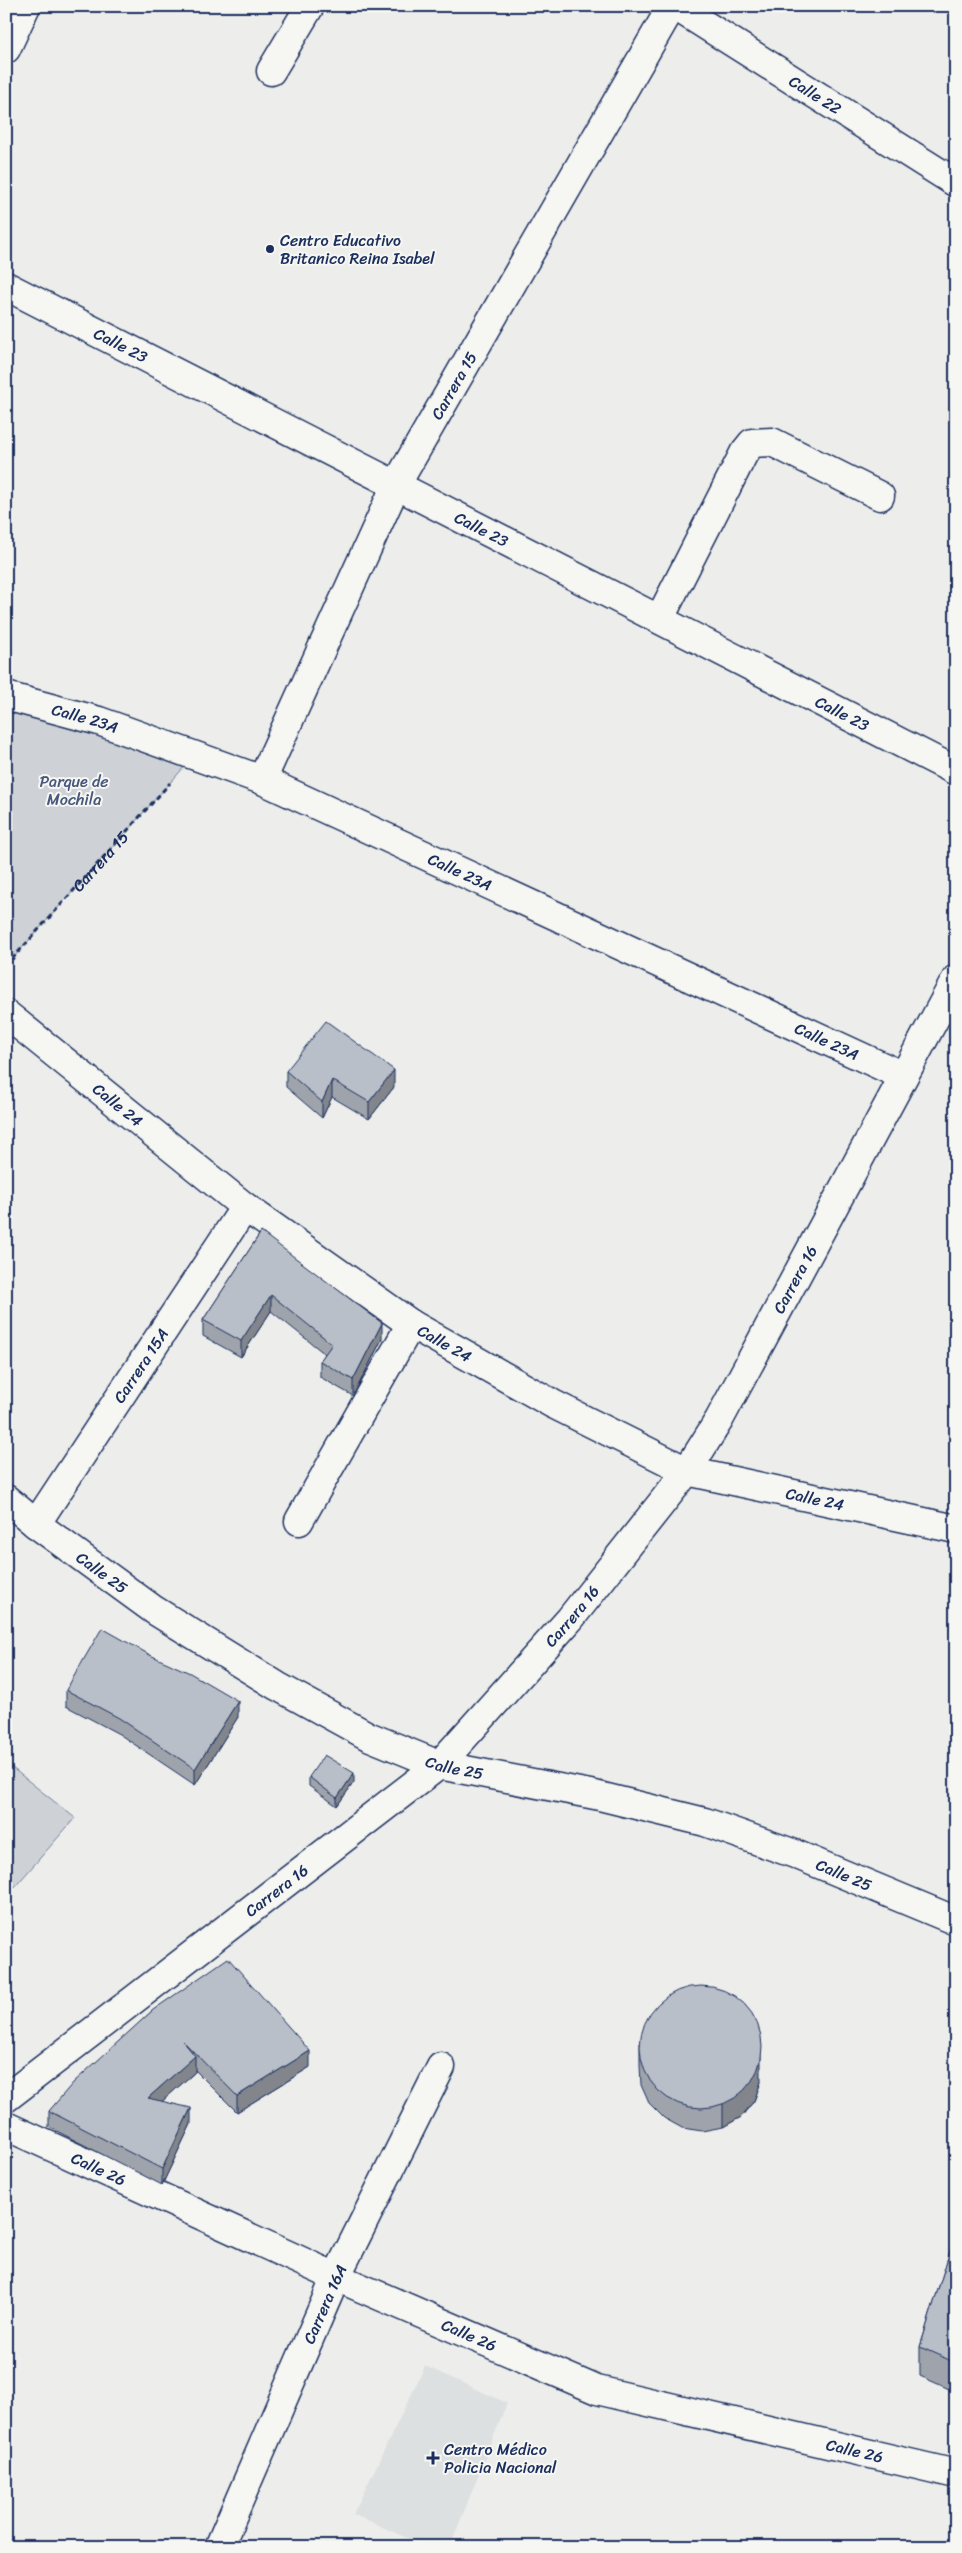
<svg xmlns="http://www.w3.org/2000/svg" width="962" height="2553" font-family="Sriracha,sans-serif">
  <rect width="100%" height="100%" fill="#edeeec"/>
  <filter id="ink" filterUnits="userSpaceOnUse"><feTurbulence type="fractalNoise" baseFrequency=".02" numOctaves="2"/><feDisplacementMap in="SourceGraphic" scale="10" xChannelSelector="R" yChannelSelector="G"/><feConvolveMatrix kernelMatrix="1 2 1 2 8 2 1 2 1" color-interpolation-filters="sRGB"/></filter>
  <g filter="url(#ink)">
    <path fill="#dde0e1" d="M 425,2366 L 507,2403 L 450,2547 L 427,2547 L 353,2514 Z"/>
    <path fill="#ced2d7" stroke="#74809a" d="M 6,701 L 195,755 L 6,966 Z
      M 6,1763 L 75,1818 L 6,1897 Z"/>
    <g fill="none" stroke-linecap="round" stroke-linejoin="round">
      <defs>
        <g id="minor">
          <path id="s2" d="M 675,6 L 956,183"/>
          <path d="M 6,49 L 26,6"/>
          <path d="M 271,71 L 310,6"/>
          <path id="s3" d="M 6,286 L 956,771"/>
          <path d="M 660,618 L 744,453 L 752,443 L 772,442 L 880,496"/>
          <path id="s4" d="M 6,696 L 99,721 L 262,780 L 903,1076"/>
          <path id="s5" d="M 262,780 L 396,485 L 672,6"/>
          <path id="s6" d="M 6,1014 L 245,1207 L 411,1324 L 553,1404 L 687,1471 L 956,1529"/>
          <path id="s7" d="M 6,1499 L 36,1524 L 154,1610 L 277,1686 L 368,1736 L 439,1765 L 595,1795 L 705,1822 L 795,1854 L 956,1921"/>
          <path d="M 299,1521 L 411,1324"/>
          <path id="s8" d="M 36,1524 L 245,1207"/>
          <path id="s9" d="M 6,2098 L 439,1765 L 570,1619 L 687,1471 L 719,1420 L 956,979"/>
          <path id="s10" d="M 6,2126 L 336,2277 L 597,2390 L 956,2474"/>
          <path id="s11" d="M 219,2547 L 336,2277 L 441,2067"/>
        </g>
      </defs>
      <use href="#minor" stroke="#1b2f5e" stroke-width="31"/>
      <path stroke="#1b2f5e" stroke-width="3" stroke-dasharray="5 4" stroke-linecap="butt" id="s1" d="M 6,966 L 170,783"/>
      <use href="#minor" stroke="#f6f6f2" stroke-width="28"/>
    </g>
    <path fill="#9fa4ac" stroke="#1b2f5e" d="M 286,1071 L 394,1087 L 369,1119 L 332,1097 L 322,1118 L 286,1087 Z
      M 261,1232 L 382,1339 L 353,1396 L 320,1377 L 320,1361 L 325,1354 L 271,1311 L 241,1357 L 203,1336 L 203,1320 Z
      M 150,1655 L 238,1717 L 195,1785 L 119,1734 L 66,1706 L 66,1690 Z
      M 309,1777 L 354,1782 L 337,1806 L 309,1786 Z
      M 153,2010 L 310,2067 L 237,2112 L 195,2070 L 195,2072 L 162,2101 L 191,2124 L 162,2185 L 49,2127 L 49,2111 Z
      M 640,2043 L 761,2082 L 754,2101 L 741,2117 L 723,2127 L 702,2131 L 682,2128 L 664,2118 L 649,2103 L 641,2085 L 640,2066 Z
      M 956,2232 L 956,2392 L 920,2376 L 920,2347 Z"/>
    <path fill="#82868c" stroke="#1b2f5e" d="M 394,1070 L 394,1087 L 369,1119 L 369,1102 Z
      M 332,1080 L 332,1097 L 322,1118 L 322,1102 Z
      M 271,1295 L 271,1311 L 241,1357 L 241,1341 Z
      M 382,1323 L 382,1339 L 353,1396 L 353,1380 Z
      M 238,1701 L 238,1717 L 195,1785 L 195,1769 Z
      M 354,1773 L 354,1782 L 337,1806 L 337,1798 Z
      M 761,2039 L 761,2082 L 754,2101 L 741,2117 L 723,2127 L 723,2104 Z
      M 310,2051 L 310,2067 L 237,2112 L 237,2096 Z
      M 195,2056 L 195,2072 L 148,2114 L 148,2098 Z
      M 191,2108 L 191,2124 L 162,2185 L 162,2169 Z"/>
    <path fill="#b9bfc8" stroke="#1b2f5e" d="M 326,1021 L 394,1070 L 369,1102 L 332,1080 L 322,1102 L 286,1071 Z
      M 261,1232 L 382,1323 L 353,1380 L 320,1361 L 332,1344 L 271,1295 L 241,1341 L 203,1320 Z
      M 102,1628 L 150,1655 L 190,1673 L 238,1701 L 195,1769 L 119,1718 L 66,1690 Z
      M 324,1755 L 354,1773 L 337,1798 L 309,1777 Z
      M 228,1958 L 310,2051 L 237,2096 L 183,2041 L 195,2056 L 148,2098 L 191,2108 L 162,2169 L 49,2111 L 73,2083 L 153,2010 Z
      M640 2047a61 61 0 1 1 122 0a61 61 0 1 1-122 0Z
      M 956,2232 L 956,2363 L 920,2347 Z"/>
  </g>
  <g fill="#1b2f5e" stroke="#f6f6f2" stroke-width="2">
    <circle cx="270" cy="249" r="5"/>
    <path d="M430.5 2450.5h5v5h5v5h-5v5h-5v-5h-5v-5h5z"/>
  </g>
  <g text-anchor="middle" stroke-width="4" stroke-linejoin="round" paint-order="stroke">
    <g font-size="16" fill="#1b2f5e" stroke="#f6f6f2">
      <text dy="6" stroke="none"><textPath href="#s2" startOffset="166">Calle 22</textPath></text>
      <text dy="6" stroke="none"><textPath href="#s3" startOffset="129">Calle 23</textPath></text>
      <text dy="6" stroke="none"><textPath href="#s5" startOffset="439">Carrera 15</textPath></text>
      <text dy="6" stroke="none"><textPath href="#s3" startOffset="534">Calle 23</textPath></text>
      <text dy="6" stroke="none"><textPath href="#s3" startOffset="939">Calle 23</textPath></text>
      <text dy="6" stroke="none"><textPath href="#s4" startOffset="82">Calle 23A</textPath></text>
      <text dy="6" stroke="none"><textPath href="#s1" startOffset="141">Carrera 15</textPath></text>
      <text dy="6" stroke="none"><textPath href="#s4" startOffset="488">Calle 23A</textPath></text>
      <text dy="6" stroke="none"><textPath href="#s4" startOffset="892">Calle 23A</textPath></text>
      <text dy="6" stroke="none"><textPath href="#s6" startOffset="144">Calle 24</textPath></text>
      <text dy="6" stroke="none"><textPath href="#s9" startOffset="1151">Carrera 16</textPath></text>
      <text dy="6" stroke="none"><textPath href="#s6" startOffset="549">Calle 24</textPath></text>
      <text dy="6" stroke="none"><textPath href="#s8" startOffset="190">Carrera 15A</textPath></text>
      <text dy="6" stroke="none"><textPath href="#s6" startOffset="954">Calle 24</textPath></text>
      <text dy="6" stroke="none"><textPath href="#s7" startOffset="121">Calle 25</textPath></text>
      <text dy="6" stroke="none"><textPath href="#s9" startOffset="746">Carrera 16</textPath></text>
      <text dy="6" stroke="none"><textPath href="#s7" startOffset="526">Calle 25</textPath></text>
      <text dy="6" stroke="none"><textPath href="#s7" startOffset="931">Calle 25</textPath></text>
      <text dy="6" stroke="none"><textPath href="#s9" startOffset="341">Carrera 16</textPath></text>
      <text dy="6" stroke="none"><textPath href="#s10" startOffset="102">Calle 26</textPath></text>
      <text dy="6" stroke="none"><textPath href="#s11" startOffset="265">Carrera 16A</textPath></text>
      <text dy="6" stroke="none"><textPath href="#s10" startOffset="508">Calle 26</textPath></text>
      <text dy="6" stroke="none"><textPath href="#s10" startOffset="912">Calle 26</textPath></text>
    </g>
    <g font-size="16" fill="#1b2f5e" stroke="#f6f6f2" text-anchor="start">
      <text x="280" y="246">Centro Educativo<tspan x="280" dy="18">Britanico Reina Isabel</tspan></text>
      <text x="444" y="2455">Centro Médico<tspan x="444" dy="18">Policia Nacional</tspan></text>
    </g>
    <g font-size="16" fill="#48587c" stroke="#f6f6f2">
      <text x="74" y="787">Parque de<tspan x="74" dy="18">Mochila</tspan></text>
    </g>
  </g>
  <rect width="962" height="2553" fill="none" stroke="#f6f6f2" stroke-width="25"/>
  <rect x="12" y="12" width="937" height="2528" fill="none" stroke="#1b2f5e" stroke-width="2" filter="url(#ink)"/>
</svg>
